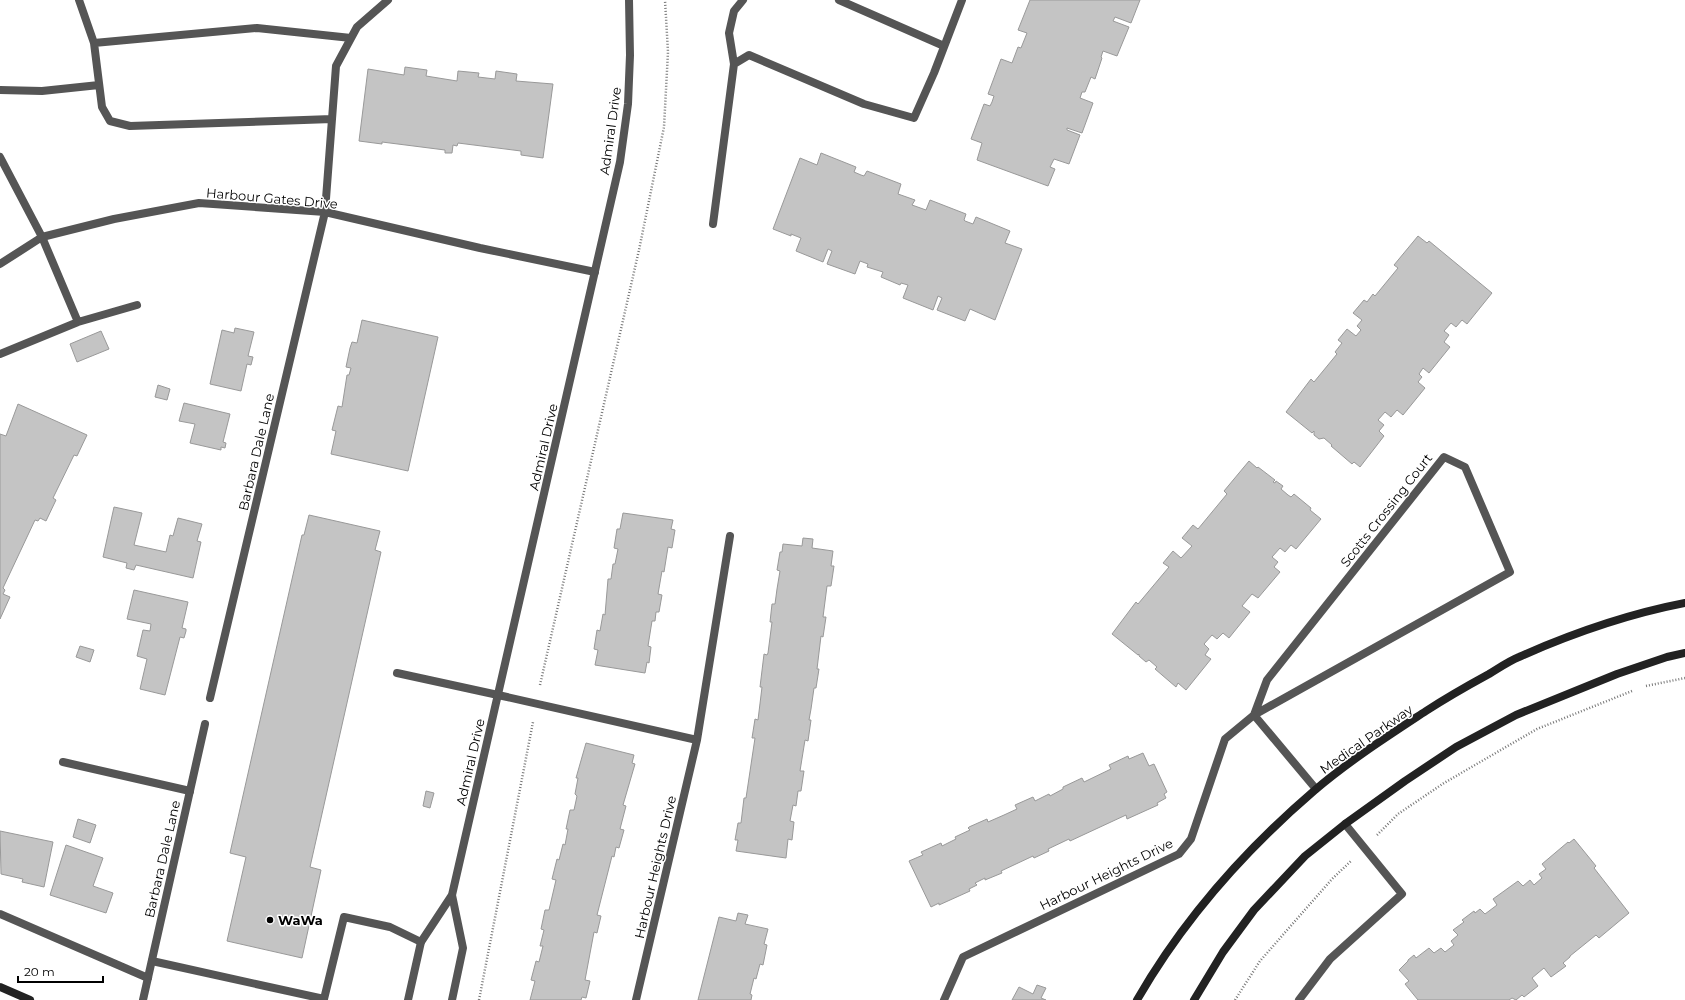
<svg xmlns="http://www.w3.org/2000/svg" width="1685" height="1000" font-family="Montserrat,sans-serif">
  <rect width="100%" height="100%" fill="#fff"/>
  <path fill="#c4c4c4" stroke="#999" d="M 1030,0 L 1140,0 L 1131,23 L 1115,17 L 1113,21 L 1129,27 L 1117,56 L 1103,51 L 1101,57 L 1102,58 L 1095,79 L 1091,77 L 1085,92 L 1082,92 L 1080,98 L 1093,103 L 1082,133 L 1067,128 L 1067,130 L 1080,135 L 1069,164 L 1054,159 L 1050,167 L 1055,169 L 1048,186 L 977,160 L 982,143 L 971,139 L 984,104 L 990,106 L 992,102 L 994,96 L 988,94 L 1001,59 L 1012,63 L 1018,47 L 1021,48 L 1027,33 L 1018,30 Z
    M 405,67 L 427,70 L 426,76 L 457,81 L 458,71 L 479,73 L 478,77 L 495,79 L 496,71 L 517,74 L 516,81 L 553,84 L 543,158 L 521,155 L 521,151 L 458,143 L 457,146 L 453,145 L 452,153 L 445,153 L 445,150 L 382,142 L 382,144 L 359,141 L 368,69 L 404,75 Z
    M 821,153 L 856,167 L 854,172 L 861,175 L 864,176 L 867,171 L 901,184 L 898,194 L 915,200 L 912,205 L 926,210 L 930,200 L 966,214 L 964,220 L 965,221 L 973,224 L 976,217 L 1010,231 L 1005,243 L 1022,249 L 995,320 L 970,309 L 965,321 L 937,310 L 942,298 L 938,296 L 933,310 L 903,298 L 908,285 L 901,283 L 900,285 L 881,277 L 883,272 L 867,267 L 868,264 L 860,261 L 855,274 L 827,264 L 832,251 L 828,249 L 823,262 L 796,251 L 801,238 L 791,234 L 791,236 L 773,229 L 800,158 L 817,165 Z
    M 1418,236 L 1427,243 L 1429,241 L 1492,293 L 1467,324 L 1462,320 L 1456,327 L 1451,323 L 1444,331 L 1449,335 L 1444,342 L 1450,347 L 1429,373 L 1423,368 L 1419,374 L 1422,377 L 1418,382 L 1425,388 L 1403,415 L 1397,410 L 1391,417 L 1385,412 L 1378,420 L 1384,425 L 1379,431 L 1384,436 L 1360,467 L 1354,462 L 1352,464 L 1331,446 L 1332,445 L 1324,438 L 1319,439 L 1314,435 L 1314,431 L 1312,433 L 1286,412 L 1311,379 L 1314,382 L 1337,354 L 1335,352 L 1342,343 L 1338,340 L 1347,329 L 1356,336 L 1361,330 L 1357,326 L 1362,320 L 1353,313 L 1364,300 L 1367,302 L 1373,294 L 1375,296 L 1398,268 L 1394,265 Z
    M 362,320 L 438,337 L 408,471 L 331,454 L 336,431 L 332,430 L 338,406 L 342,407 L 347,375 L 349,375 L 351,368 L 346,367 L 350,348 L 352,342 L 357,343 Z
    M 235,328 L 254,332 L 248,356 L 253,357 L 251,365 L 247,364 L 241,391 L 210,384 L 222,330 L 234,333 Z
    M 101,331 L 109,349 L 77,362 L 70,344 Z
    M 158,385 L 170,389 L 167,400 L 155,397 Z
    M 184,403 L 230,414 L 223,442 L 226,443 L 225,448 L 221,447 L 221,450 L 190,443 L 195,424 L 179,421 Z
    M 18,404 L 87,435 L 77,456 L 74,455 L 53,498 L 56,500 L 46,521 L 40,518 L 38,521 L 35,520 L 3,588 L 5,590 L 3,594 L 10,597 L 0,619 L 0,434 L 6,436 Z
    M 1249,461 L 1257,468 L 1258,467 L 1275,480 L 1273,482 L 1275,483 L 1276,481 L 1283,486 L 1281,489 L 1288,495 L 1291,497 L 1294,494 L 1311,508 L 1310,510 L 1321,519 L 1296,549 L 1291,545 L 1285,552 L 1280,548 L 1272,557 L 1278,562 L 1274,567 L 1280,572 L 1258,598 L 1252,594 L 1242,606 L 1250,612 L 1229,638 L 1223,633 L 1217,639 L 1212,635 L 1204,644 L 1209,649 L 1205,655 L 1211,659 L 1186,690 L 1178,683 L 1176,687 L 1155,669 L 1157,667 L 1149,660 L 1146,662 L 1139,656 L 1139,654 L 1138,655 L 1112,634 L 1136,602 L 1138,604 L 1169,567 L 1163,563 L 1173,551 L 1181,558 L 1192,546 L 1182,538 L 1193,525 L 1198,529 L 1222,500 L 1227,494 L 1224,491 Z
    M 114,507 L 142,513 L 134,545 L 166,552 L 170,535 L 173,536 L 178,518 L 202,524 L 197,541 L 201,542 L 193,578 L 136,565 L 134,570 L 126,568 L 127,563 L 103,557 Z
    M 623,513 L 673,520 L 671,529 L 675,530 L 672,548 L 668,547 L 664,572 L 662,571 L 658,594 L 662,595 L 659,612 L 656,612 L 655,621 L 652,621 L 648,646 L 651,647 L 649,663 L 647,662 L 645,673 L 595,665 L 598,650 L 594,649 L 597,630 L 600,631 L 603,614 L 605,615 L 608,579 L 611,579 L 613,564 L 615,564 L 618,549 L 614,548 L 617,529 L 620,529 Z
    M 309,515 L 380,531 L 375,550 L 381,552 L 310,867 L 321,870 L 302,958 L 227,941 L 246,857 L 230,853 L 302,535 L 304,535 Z
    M 803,538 L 813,539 L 812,548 L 833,551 L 831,566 L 834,566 L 831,586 L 827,586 L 823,617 L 826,617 L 823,637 L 821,636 L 817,669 L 819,669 L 816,688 L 814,688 L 811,709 L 809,720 L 811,720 L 808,741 L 805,740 L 800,771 L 804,771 L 801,791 L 798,791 L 796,806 L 793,805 L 790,821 L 794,822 L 792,840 L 788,839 L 786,858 L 736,851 L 738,840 L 735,840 L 738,823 L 741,823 L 744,798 L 746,798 L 755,738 L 752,738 L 755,719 L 758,720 L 762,687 L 760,687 L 764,654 L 767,655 L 768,653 L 772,622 L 770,622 L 772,604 L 775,604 L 777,589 L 780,571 L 777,570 L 780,552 L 782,552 L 783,544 L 802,546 Z
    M 134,590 L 188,602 L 182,628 L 186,629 L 186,631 L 184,638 L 180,637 L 165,695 L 140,689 L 147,659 L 137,656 L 143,630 L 150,631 L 151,624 L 127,619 Z
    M 80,646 L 94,650 L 90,662 L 76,657 Z
    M 586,743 L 634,755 L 632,763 L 635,764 L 623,805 L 626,806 L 620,829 L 624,830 L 619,848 L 616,847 L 614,857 L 612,856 L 597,915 L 601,916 L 597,933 L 594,932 L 585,980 L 590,981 L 586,998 L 582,997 L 581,1000 L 530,1000 L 535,981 L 531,980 L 536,961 L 539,962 L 543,946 L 540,946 L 544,930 L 541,929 L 545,910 L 549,910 L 556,880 L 552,879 L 557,859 L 559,860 L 563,844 L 565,845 L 568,829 L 566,829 L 570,810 L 574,810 L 577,796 L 575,794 L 578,778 L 576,778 Z
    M 1143,753 L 1149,766 L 1154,764 L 1167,792 L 1164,794 L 1166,798 L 1157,803 L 1158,805 L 1127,819 L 1126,815 L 1070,841 L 1069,839 L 1048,849 L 1049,851 L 1034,858 L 1033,856 L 1001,871 L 1002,873 L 985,880 L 985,878 L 975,883 L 977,885 L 969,889 L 970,891 L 939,905 L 939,903 L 931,907 L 909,861 L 923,855 L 921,852 L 941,843 L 942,846 L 956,839 L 955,837 L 970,830 L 968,828 L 969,827 L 987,819 L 988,822 L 1004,815 L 1017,809 L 1015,805 L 1033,797 L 1035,801 L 1049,794 L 1050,796 L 1063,789 L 1063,787 L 1082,778 L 1084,782 L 1111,769 L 1109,765 L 1128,756 L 1129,759 Z
    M 426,791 L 434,793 L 430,808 L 423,806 Z
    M 78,819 L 96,825 L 90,843 L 73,837 Z
    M 0,831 L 53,842 L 44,887 L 22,882 L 23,879 L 1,874 Z
    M 1574,839 L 1596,866 L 1594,868 L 1629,913 L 1599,938 L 1596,935 L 1570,956 L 1570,957 L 1563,963 L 1566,966 L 1551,977 L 1544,968 L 1532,978 L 1538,986 L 1524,997 L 1522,995 L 1516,1000 L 1512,998 L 1509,1000 L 1418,1000 L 1405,984 L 1409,981 L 1399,970 L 1408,961 L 1408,960 L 1414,955 L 1416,958 L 1429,948 L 1434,953 L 1441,948 L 1445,952 L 1454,945 L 1451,941 L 1458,935 L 1453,930 L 1464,922 L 1462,920 L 1474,911 L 1475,913 L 1480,909 L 1485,914 L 1497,905 L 1493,899 L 1518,881 L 1523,886 L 1530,880 L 1534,885 L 1535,884 L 1542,878 L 1539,874 L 1546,869 L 1542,864 L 1568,842 L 1569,843 Z
    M 66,845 L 103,858 L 93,886 L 113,893 L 106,913 L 50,895 Z
    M 738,913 L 748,915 L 745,924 L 768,929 L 764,944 L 767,945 L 763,965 L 760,964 L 756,979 L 754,978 L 750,994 L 752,995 L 751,1000 L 698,1000 L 719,917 L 736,921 Z
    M 1037,985 L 1046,988 L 1041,998 L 1046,1000 L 1012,1000 L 1019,987 L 1033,994 Z"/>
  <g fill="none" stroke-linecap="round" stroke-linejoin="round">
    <path stroke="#777" stroke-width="2.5" stroke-dasharray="1 2" stroke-linecap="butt" d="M 540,685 L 639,250 L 664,127 L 668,52 L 665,0
      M 1646,686 L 1685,678
      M 1377,835 L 1398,814 L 1444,783 L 1537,729 L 1632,691
      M 479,1000 L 533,722
      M 1235,1000 L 1260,961 L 1332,879 L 1351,861"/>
    <path stroke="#555" stroke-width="8" d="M 79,0 L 94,43 L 102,107 L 110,121 L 130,126 L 332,119
      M 839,0 L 944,46
      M 94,43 L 257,28 L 351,38
      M 734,64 L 729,33 L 734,11 L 743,0
      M 0,90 L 42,91 L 99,85
      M 325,212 L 336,66 L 357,27 L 388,0
      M 713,224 L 734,64 L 749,55 L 864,104 L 914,118 L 934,73 L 962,0
      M 78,322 L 137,305
      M 0,354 L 78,322 L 42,237
      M 397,673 L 498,695
      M 63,762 L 190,791
      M 0,914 L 148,978
      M 152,961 L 324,999 L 344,917 L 390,927 L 421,942"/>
    <path stroke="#555" stroke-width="8" d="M 0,157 L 42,237
      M 0,264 L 42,237 L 114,219 L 199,203 L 325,212 L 480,248 L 595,272
      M 498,695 L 697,740
      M 210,698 L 325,212
      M 143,1000 L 205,724
      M 636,1000 L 697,740 L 730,536
      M 944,1000 L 963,957 L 1179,854 L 1191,839 L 1225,739 L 1254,715 L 1510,572 L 1465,467 L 1444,457 L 1267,680 L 1254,715 L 1316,789
      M 1299,1000 L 1330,959 L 1402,894 L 1345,824"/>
    <path stroke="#555" stroke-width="8" d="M 452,895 L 463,948 L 452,1000
      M 408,1000 L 421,942 L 452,895 L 620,162 L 628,104 L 630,55 L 629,0"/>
    <path stroke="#222" stroke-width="8" d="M 0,987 L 30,1000
      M 1137,1000 C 1183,920 1245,850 1315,790 C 1349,761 1388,736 1426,711 C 1446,698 1467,686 1489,674 C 1499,668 1509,661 1519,657 C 1573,633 1628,614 1685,603
      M 1194,1000 L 1223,952 L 1254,910 L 1305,856 L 1345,824 L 1405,781 L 1456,747 L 1516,715 L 1617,674 L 1667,657 L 1685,653"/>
  </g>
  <circle fill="#000" stroke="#fff" stroke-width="1.5" cx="270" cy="920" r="4"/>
  <g text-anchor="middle" stroke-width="3" stroke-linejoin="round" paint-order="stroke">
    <g font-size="13" fill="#000" stroke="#fff">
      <text transform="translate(610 131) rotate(-82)" y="5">Admiral Drive</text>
      <text transform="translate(272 198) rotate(5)" y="5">Harbour Gates Drive</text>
      <text transform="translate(543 447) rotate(-77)" y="5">Admiral Drive</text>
      <text transform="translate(256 452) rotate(-77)" y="5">Barbara Dale Lane</text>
      <text transform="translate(1386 510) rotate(-52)" y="5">Scotts Crossing Court</text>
      <text transform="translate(1366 739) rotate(-35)" y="5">Medical Parkway</text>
      <text transform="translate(470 762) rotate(-77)" y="5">Admiral Drive</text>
      <text transform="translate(162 859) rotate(-77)" y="5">Barbara Dale Lane</text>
      <text transform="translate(655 867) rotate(-77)" y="5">Harbour Heights Drive</text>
      <text transform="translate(1106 874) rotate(-26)" y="5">Harbour Heights Drive</text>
    </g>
    <g font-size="13" font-weight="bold" fill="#000" stroke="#fff" text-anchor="start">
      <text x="278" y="925">WaWa</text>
    </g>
  </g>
  <path d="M18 976v6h85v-6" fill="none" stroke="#000000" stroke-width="2"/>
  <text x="24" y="976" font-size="12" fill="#000000" stroke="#ffffff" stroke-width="3" paint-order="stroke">20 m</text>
</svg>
